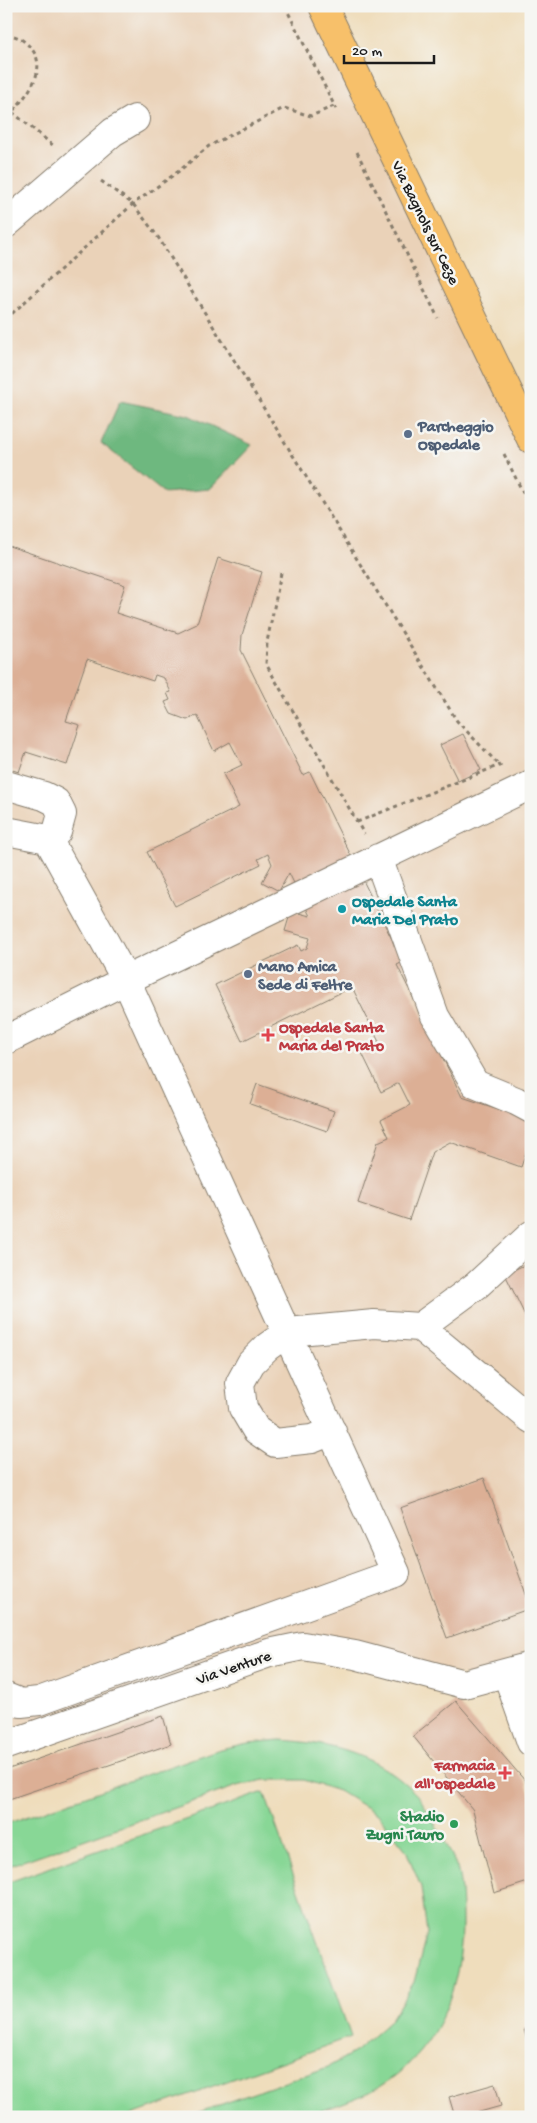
<svg xmlns="http://www.w3.org/2000/svg" width="537" height="2123" font-family="'Gochi Hand',sans-serif">
  <rect width="100%" height="100%" fill="#f6f6f2"/>
  <filter id="ink" filterUnits="userSpaceOnUse"><feTurbulence type="fractalNoise" baseFrequency=".02" numOctaves="2"/><feDisplacementMap in="SourceGraphic" scale="10" xChannelSelector="R" yChannelSelector="G"/><feConvolveMatrix kernelMatrix="1 2 1 2 8 2 1 2 1" color-interpolation-filters="sRGB"/></filter>
  <filter id="wash" filterUnits="userSpaceOnUse"><feTurbulence type="fractalNoise" baseFrequency=".0096" numOctaves="4" result="noise"/><feDisplacementMap in="SourceGraphic" scale="20" xChannelSelector="R" yChannelSelector="G"/><feGaussianBlur stdDeviation="1.12" result="paint"/><feColorMatrix in="noise" values="0 0 0 0 0 0 0 0 0 0 0 0 0 0 0 0 0 1.4 0 .05"/><feComposite in="paint" operator="in"/></filter>
  <g filter="url(#wash)">
    <rect width="100%" height="100%" fill="#efddbc"/>
    <path fill="#ead2b8" d="M 6,6 L 322,6 L 531,436 L 531,1650 L 523,1652 L 508,1675 L 484,1680 L 325,1642 L 6,1737 Z"/>
    <path fill="#88d796" stroke="#527a59" d="M 280,1740 C 333,1743 380,1756 417,1795 C 423,1802 428,1812 433,1821 C 442,1835 451,1852 457,1868 C 462,1885 462,1906 462,1925 C 461,1994 434,2058 370,2092 C 357,2098 312,2115 299,2117 C 288,2118 275,2117 264,2117 C 238,2117 211,2117 185,2117 L 328,2067 L 356,2051 L 390,2021 L 414,1982 L 427,1933 L 421,1887 L 406,1850 L 377,1814 L 339,1791 L 304,1780 L 264,1780 L 237,1786 L 6,1867 L 6,1824 L 220,1749 L 248,1743 Z
      M 264,1792 L 351,2037 L 126,2117 L 6,2117 L 6,1883 Z"/>
    <path fill="#6eb87f" stroke="#456a4e" d="M 120,401 L 188,415 L 252,445 L 210,489 L 164,493 L 101,443 Z"/>
    <g id="blocks">
      <path fill="#dcaf95" d="M 6,545 L 125,585 L 116,613 L 178,633 L 197,624 L 218,558 L 262,572 L 242,635 L 241,650 L 303,775 L 310,772 L 403,962 L 397,965 L 462,1097 L 531,1120 L 531,1137 L 521,1167 L 450,1142 L 432,1152 L 409,1220 L 358,1203 L 378,1142 L 389,1137 L 381,1120 L 410,1105 L 399,1083 L 381,1092 L 361,1051 L 379,1042 L 352,987 L 242,1041 L 215,985 L 298,945 L 301,951 L 307,948 L 310,938 L 285,931 L 291,911 L 310,916 L 289,873 L 279,891 L 262,882 L 272,864 L 268,854 L 258,859 L 261,864 L 175,906 L 147,852 L 239,807 L 223,774 L 242,765 L 230,742 L 214,751 L 197,715 L 187,720 L 171,714 L 165,702 L 170,700 L 167,693 L 171,692 L 164,678 L 155,675 L 153,681 L 87,659 L 66,721 L 80,725 L 67,765 L 26,752 L 19,772 L 6,768 Z
        M 463,734 L 481,770 L 458,781 L 440,745 Z
        M 257,1084 L 334,1111 L 327,1131 L 250,1104 Z
        M 531,1262 L 531,1328 L 505,1274 Z
        M 484,1478 L 531,1608 L 447,1638 L 400,1508 Z
        M 456,1701 L 526,1782 L 531,1799 L 531,1881 L 494,1893 L 473,1810 L 413,1736 Z
        M 163,1716 L 171,1744 L 6,1800 L 6,1770 Z
        M 531,2027 L 531,2053 L 530,2053 L 524,2029 Z
        M 495,2084 L 501,2106 L 462,2117 L 455,2117 L 449,2097 Z"/>
    </g>
  </g>
  <g filter="url(#ink)">
    <use href="#blocks" fill-opacity="0" stroke="#867c6c" stroke-width="1"/>
    <g fill="none" stroke-linecap="round" stroke-linejoin="round">
      <defs>
        <path id="minor" d="M 6,224 L 113,132 L 135,119
          M 6,785 L 44,796 L 56,802 L 62,814 L 57,832 L 48,839 L 6,831
          M 378,858 L 435,1016 L 475,1084 L 516,1101 L 531,1109
          M 6,1040 L 126,980 L 531,785
          M 420,1327 L 477,1285 L 531,1235
          M 332,1431 L 312,1439 L 275,1443 L 256,1430 L 243,1408 L 240,1383 L 251,1363 L 267,1347 L 288,1332 L 374,1324 L 420,1327 L 531,1419
          M 507,1674 L 531,1742
          M 6,1697 L 21,1703 L 39,1701 L 396,1573 L 126,980 L 48,839
          M 6,1745 L 269,1653 L 303,1646 L 355,1655 L 464,1684 L 531,1666"/>
        <path id="major" d="M 323,6 L 531,439"/>
      </defs>
      <use href="#minor" stroke="#867c6c" stroke-width="30"/>
      <use href="#major" stroke="#867c6c" stroke-width="30"/>
      <path stroke="#867c6c" stroke-width="3" stroke-dasharray="4 4" stroke-linecap="butt" d="M 285,6 L 336,109
        M 6,35 C 15,35 21,38 27,44 C 52,66 28,94 12,112
        M 6,107 L 54,146
        M 357,152 L 438,318
        M 101,181 L 133,204 L 158,237 L 457,721 L 501,767
        M 6,319 L 133,204 L 179,171 L 209,146 L 284,108 L 311,116 L 334,106
        M 504,454 L 531,509
        M 281,573 L 267,642 L 266,664 L 364,834
        M 357,822 L 500,765"/>
      <use href="#minor" stroke="#fff" stroke-width="28"/>
      <use href="#major" stroke="#f7c06b" stroke-width="28"/>
    </g>
  </g>
  <g fill="#5c6f8a" stroke="#f6f6f2" stroke-width="2">
    <circle cx="408" cy="434" r="5"/>
    <circle cx="248" cy="974" r="5"/>
  </g>
  <circle fill="#0f9aa8" stroke="#f6f6f2" stroke-width="2" cx="342" cy="909" r="5"/>
  <g fill="#e0444e" stroke="#f6f6f2" stroke-width="2">
    <path d="M265.5 1027.5h5v5h5v5h-5v5h-5v-5h-5v-5h5z"/>
    <path d="M502.5 1765.5h5v5h5v5h-5v5h-5v-5h-5v-5h5z"/>
  </g>
  <circle fill="#2e9e5b" stroke="#f6f6f2" stroke-width="2" cx="454" cy="1824" r="5"/>
  <g text-anchor="middle" stroke-width="5" stroke-linejoin="round" paint-order="stroke">
    <g font-size="16" fill="#1c1c1c" stroke="#f6f6f2">
      <text transform="translate(427 222) rotate(64)" y="6">Via Bagnols sur Ceze</text>
      <text transform="translate(233 1666) rotate(-19)" y="6">Via Venture</text>
    </g>
    <g font-size="16" font-weight="bold" fill="#4e5e75" stroke="#f6f6f2" text-anchor="start">
      <text x="418" y="431">Parcheggio<tspan x="418" dy="18">Ospedale</tspan></text>
      <text x="258" y="971">Mano Amica<tspan x="258" dy="18">Sede di Feltre</tspan></text>
    </g>
    <g font-size="16" font-weight="bold" fill="#0d838f" stroke="#f6f6f2" text-anchor="start">
      <text x="352" y="906">Ospedale Santa<tspan x="352" dy="18">Maria Del Prato</tspan></text>
    </g>
    <g font-size="16" font-weight="bold" fill="#be3a42" stroke="#f6f6f2" text-anchor="start">
      <text x="279" y="1032">Ospedale Santa<tspan x="279" dy="18">Maria del Prato</tspan></text>
      <text x="495" y="1770" text-anchor="end">Farmacia<tspan x="495" dy="18">all'ospedale</tspan></text>
    </g>
    <g font-size="16" font-weight="bold" fill="#27864d" stroke="#f6f6f2" text-anchor="end">
      <text x="444" y="1821">Stadio<tspan x="444" dy="18">Zugni Tauro</tspan></text>
    </g>
  </g>
  <rect width="537" height="2123" fill="none" stroke="#f6f6f2" stroke-width="25"/>
  <path d="M344 55v8h90v-8" fill="none" stroke="#1c1c1c" stroke-width="2.5"/>
  <text x="352" y="55" font-size="15" fill="#1c1c1c" stroke="#f6f6f2" stroke-width="4" paint-order="stroke">20 m</text>
</svg>
